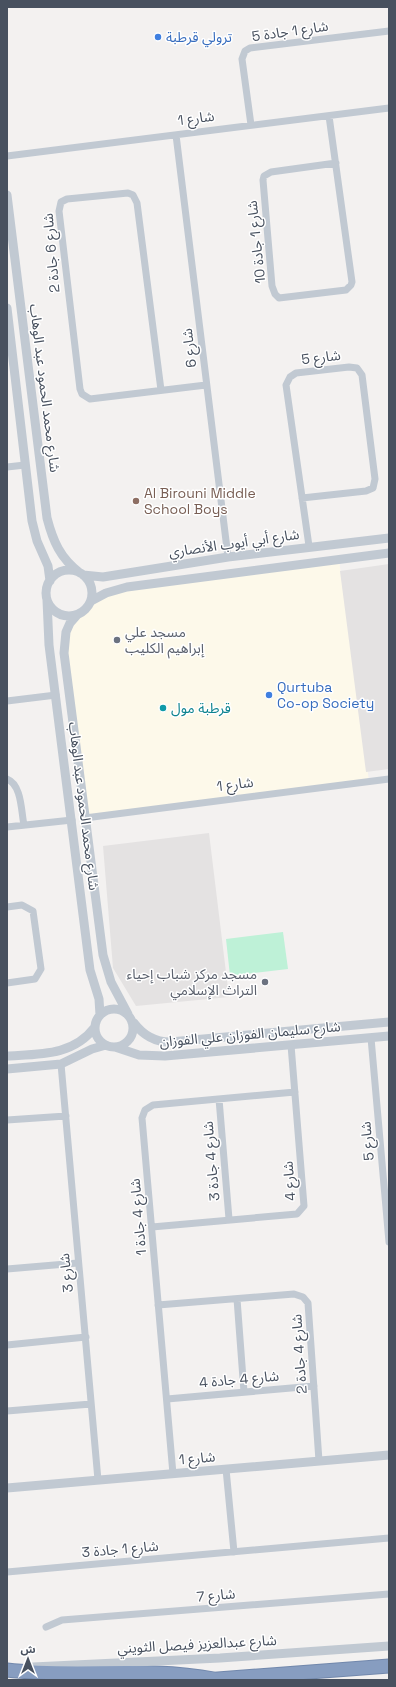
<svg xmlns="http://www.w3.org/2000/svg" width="396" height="1687" font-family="'Space Grotesk','Noto Sans Arabic',sans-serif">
  <rect width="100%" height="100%" fill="#f3f1f0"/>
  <path fill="#fdf9ea" d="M 339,560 L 369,781 L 85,818 L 65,642 L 80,613 L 106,593 Z"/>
  <path fill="#e4e2e2" d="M 389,564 L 389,769 L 366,772 L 340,571 Z
    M 209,833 L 229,997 L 136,1006 L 113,968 L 103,846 Z"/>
  <path fill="#bef1d7" d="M 283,932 L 288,969 L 230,976 L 226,939 Z"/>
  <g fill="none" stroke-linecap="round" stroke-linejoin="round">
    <defs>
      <path id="motorway" d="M 7,1670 C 76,1678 145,1666 214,1679
        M 205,1680 L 389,1666"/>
    </defs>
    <use href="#motorway" stroke="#7288ac" stroke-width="15"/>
    <path stroke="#c1c9d2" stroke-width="7" d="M 329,116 L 352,282 L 351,285 L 346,290 L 279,298 L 275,294 L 272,286 L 263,180 L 264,176 L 271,172 L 336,163
      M 251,125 L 242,59 L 245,51 L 250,48 L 389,31
      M 176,135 L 228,557
      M 7,156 L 389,108
      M 161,390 L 137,203 L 133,195 L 128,193 L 67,199 L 61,202 L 59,211 L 80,389 L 82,394 L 90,399 L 206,385
      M 7,467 L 25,465
      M 302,498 L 366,491 L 373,488 L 375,479 L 362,375 L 357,368 L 349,367 L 296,373 L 290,377 L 286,385 L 309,546
      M 7,701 L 56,695
      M 7,779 C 22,785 21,811 24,825
      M 85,818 L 389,779
      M 7,827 L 72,820
      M 7,907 L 22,905 L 33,911 L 41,969 L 35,979 L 7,983
      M 371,1038 L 389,1242
      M 61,1064 L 98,1480
      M 219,1099 L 229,1219
      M 7,1120 L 66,1116
      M 152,1227 L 297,1214 L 304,1206 L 291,1045
      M 7,1269 L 78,1263
      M 237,1299 L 244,1392
      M 158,1305 L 294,1294 L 303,1297 L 308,1303 L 319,1461
      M 7,1345 L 86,1337
      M 167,1399 L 314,1386
      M 7,1411 L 91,1404
      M 226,1469 L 234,1552
      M 173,1474 L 142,1118 L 145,1110 L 153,1105 L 295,1092
      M 7,1572 L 389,1538
      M 46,1627 L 62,1620 L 389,1594"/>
    <path stroke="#c1c9d2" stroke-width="9" d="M 7,195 L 47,518 C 53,541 60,558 80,573
      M 7,308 L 32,521 L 37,541 L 48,566 L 50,581
      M46 593a23 23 0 1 1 46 0a23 23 0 1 1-46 0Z
      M 83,575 L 103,577 L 228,557 L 389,538
      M 47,600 L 49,645 L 90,970 L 99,999 L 100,1015
      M 91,601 L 106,593 L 127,587 L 389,553
      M 77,615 L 70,623 L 66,632 L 64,653 L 103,955 L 111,982 L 128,1014
      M95 1028a19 19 0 1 1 38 0a19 19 0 1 1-38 0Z
      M 134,1023 C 143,1035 155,1042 170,1042 L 389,1022
      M 115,1047 L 139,1055 L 165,1056 L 389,1036
      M 7,1056 C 40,1054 73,1056 95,1027
      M 7,1069 L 61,1064 L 92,1049 L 106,1045
      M 7,1488 L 389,1455
      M 33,1667 L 220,1658 L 389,1646"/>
    <use href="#motorway" stroke="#879dc0" stroke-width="13"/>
  </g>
  <g fill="#3f7fe0" stroke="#fff" stroke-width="1.5">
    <circle cx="158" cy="37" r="4"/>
    <circle cx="269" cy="695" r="4"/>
  </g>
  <circle fill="#8d6e63" stroke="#fff" stroke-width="1.5" cx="136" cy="501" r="4"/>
  <g fill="#6b7280" stroke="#fff" stroke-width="1.5">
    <circle cx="117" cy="640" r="4"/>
    <circle cx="265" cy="982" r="4"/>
  </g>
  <circle fill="#0f9aa8" stroke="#fff" stroke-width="1.5" cx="163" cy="708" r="4"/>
  <g text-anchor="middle" stroke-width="3" stroke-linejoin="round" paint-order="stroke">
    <g font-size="14" fill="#48515f" stroke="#fff">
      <text transform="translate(290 31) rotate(-8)" y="5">شارع 1 جادة 5</text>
      <text transform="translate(196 118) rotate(-7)" y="5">شارع 1</text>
      <text transform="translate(256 242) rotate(-96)" y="5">شارع 1 جادة 10</text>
      <text transform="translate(51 253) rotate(-95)" y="5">شارع 6 جادة 2</text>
      <text transform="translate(189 348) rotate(-97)" y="5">شارع 6</text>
      <text transform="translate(321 357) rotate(-7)" y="5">شارع 5</text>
      <text transform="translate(45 388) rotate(83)" y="5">شارع محمد الحمود عبد الوهاب</text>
      <text transform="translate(234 543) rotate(-8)" y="5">شارع أبي أيوب الأنصاري</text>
      <text transform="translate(235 784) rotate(-7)" y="5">شارع 1</text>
      <text transform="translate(84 806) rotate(83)" y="5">شارع محمد الحمود عبد الوهاب</text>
      <text transform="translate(250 1034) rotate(-5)" y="5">شارع سليمان الفوزان علي الفوزان</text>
      <text transform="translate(367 1141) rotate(-95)" y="5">شارع 5</text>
      <text transform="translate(211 1161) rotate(-95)" y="5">شارع 4 جادة 3</text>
      <text transform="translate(289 1181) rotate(-94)" y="5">شارع 4</text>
      <text transform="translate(138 1217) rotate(-95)" y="5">شارع 4 جادة 1</text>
      <text transform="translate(66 1273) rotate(-96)" y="5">شارع 3</text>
      <text transform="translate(299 1354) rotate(-94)" y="5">شارع 4 جادة 2</text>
      <text transform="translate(239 1379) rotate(-5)" y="5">شارع 4 جادة 4</text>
      <text transform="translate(197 1458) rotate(-5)" y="5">شارع 1</text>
      <text transform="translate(120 1549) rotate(-5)" y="5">شارع 1 جادة 3</text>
      <text transform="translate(216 1595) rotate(-5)" y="5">شارع 7</text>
      <text transform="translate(197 1644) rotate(-3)" y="5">شارع عبدالعزيز فيصل الثويني</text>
    </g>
    <g font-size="14" fill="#366cbe" stroke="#fff" text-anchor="start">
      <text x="166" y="42">ترولي قرطبة</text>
      <text x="277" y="692">Qurtuba<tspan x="277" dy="16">Co-op Society</tspan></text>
    </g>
    <g font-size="14" fill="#785e54" stroke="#fff" text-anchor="start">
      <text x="144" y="498">Al Birouni Middle<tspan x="144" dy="16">School Boys</tspan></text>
    </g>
    <g font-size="14" fill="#5b616d" stroke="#fff" text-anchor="start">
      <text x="125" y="637">مسجد علي<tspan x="125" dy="16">إبراهيم الكليب</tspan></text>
      <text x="257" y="979" text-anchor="end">مسجد مركز شباب إحياء<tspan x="257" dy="16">التراث الإسلامي</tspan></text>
    </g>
    <g font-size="14" fill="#0d838f" stroke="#fff" text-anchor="start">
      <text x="171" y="713">قرطبة مول</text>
    </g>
  </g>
  <rect width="396" height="1687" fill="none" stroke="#48515f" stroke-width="16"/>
  <g transform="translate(28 1659)" stroke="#ffffff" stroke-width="3" paint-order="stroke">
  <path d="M0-3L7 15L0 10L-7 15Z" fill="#48515f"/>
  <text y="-6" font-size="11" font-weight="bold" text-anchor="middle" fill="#48515f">ش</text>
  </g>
</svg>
